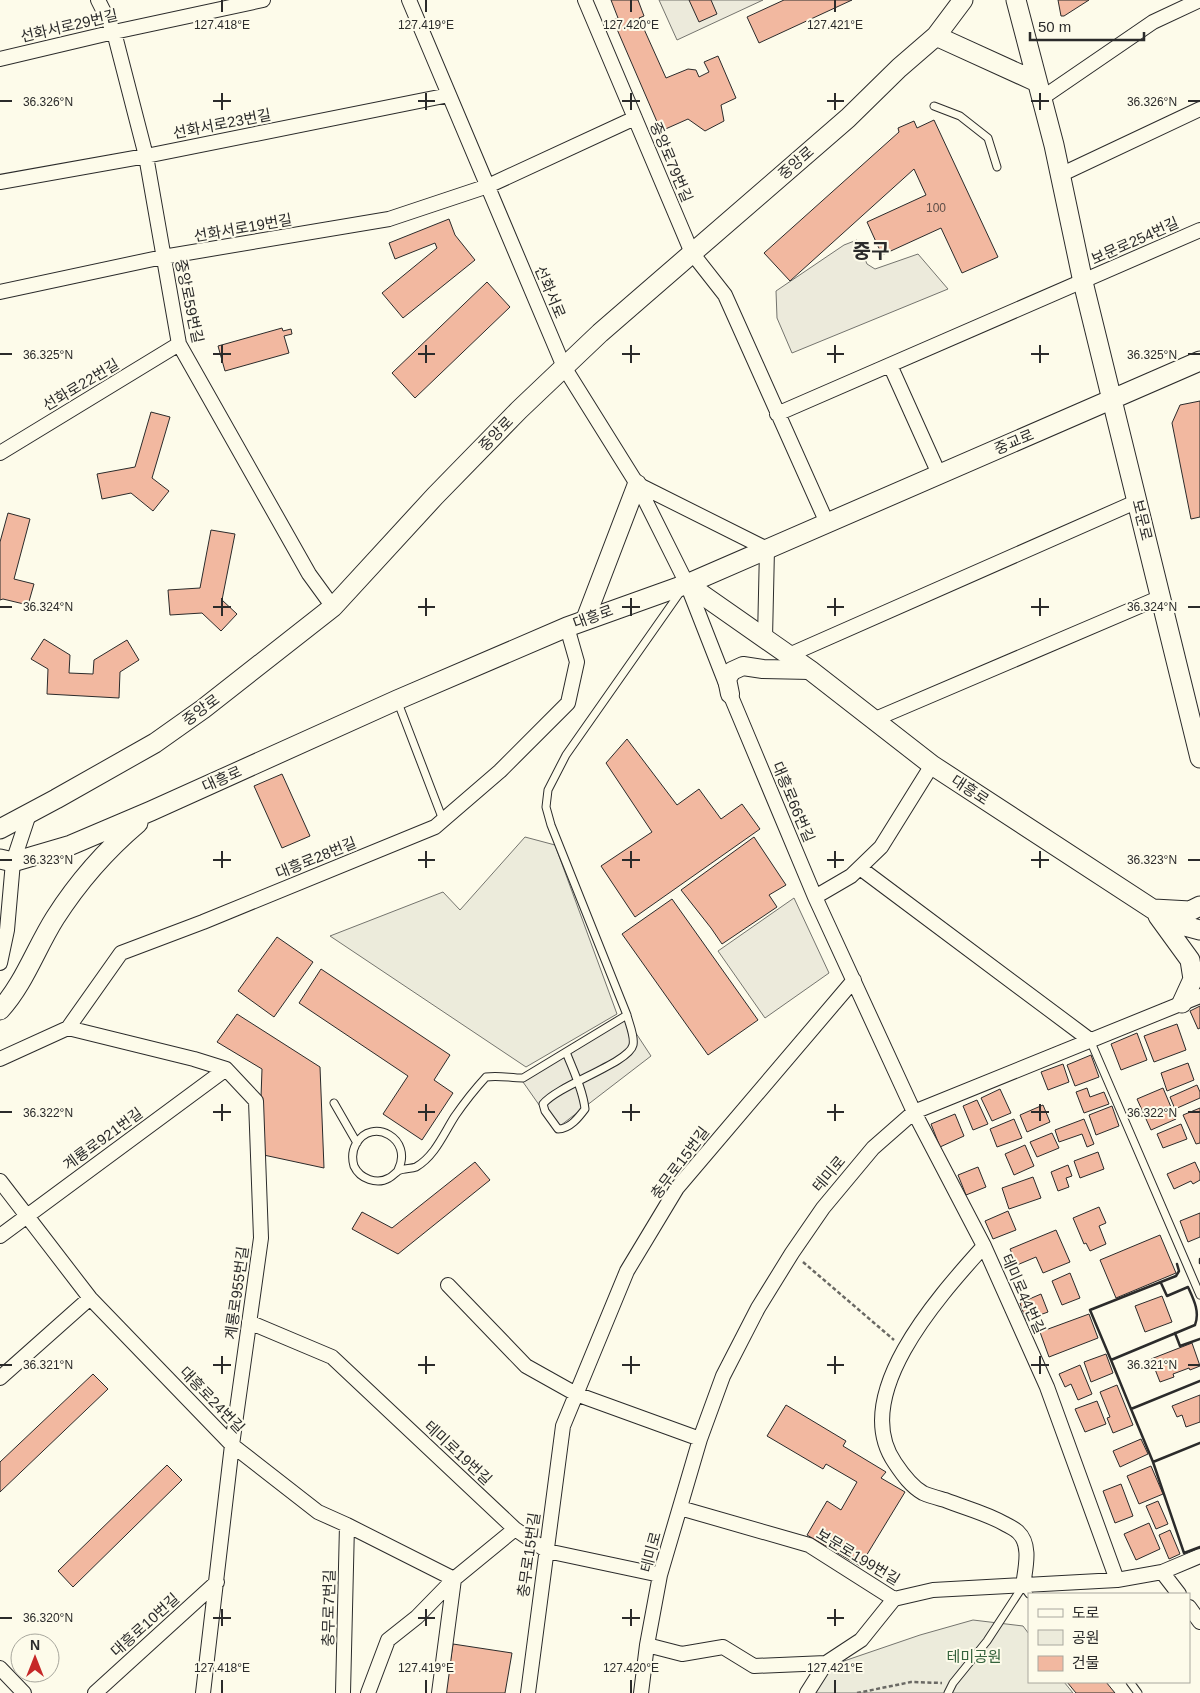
<svg xmlns="http://www.w3.org/2000/svg" width="1200" height="1693" font-family="Helvetica,'Noto Sans KR',sans-serif">
  <rect width="100%" height="100%" fill="#fdfbea"/>
  <path fill="#ecebdb" stroke="#74746e" d="M 525,837 L 555,845 L 617,1014 L 526,1067 L 330,936 L 443,892 L 460,910 Z
    M 973,1620 L 1023,1626 L 1029,1634 L 1029,1682 L 1064,1682 L 1073,1693 L 806,1693 L 841,1662 L 920,1635 Z"/>
  <path fill="#eceadb" stroke="#74746e" d="M 659,0 L 763,0 L 677,40 Z
    M 857,240 L 867,264 L 875,269 L 918,254 L 948,289 L 792,353 L 777,318 L 776,291 L 844,245 Z
    M 794,898 L 829,973 L 765,1018 L 718,951 Z
    M 626,1018 L 651,1056 L 556,1129 L 523,1082 Z"/>
  <path fill="#f2b8a0" stroke="#2b2b2b" d="M 611,0 L 638,0 L 644,16 L 639,18 L 666,78 L 688,69 L 696,70 L 699,77 L 709,72 L 704,62 L 718,56 L 736,98 L 721,105 L 724,121 L 705,131 L 688,119 L 661,131 L 613,20 L 618,18 Z
    M 689,0 L 711,0 L 717,14 L 699,22 Z
    M 784,0 L 852,0 L 759,43 L 747,17 Z
    M 1058,0 L 1089,0 L 1064,16 L 1061,16 Z
    M 934,120 L 998,257 L 962,273 L 941,228 L 882,255 L 867,222 L 926,195 L 914,169 L 790,281 L 764,253 L 899,132 L 898,128 L 914,121 L 917,128 Z
    M 449,219 L 455,235 L 475,260 L 403,318 L 382,293 L 437,248 L 435,243 L 395,259 L 389,243 Z
    M 487,282 L 510,307 L 415,398 L 392,373 Z
    M 282,328 L 283,331 L 291,329 L 292,334 L 284,336 L 289,353 L 225,371 L 218,346 Z
    M 1200,401 L 1200,517 L 1191,519 L 1172,423 L 1180,405 Z
    M 151,412 L 170,417 L 152,478 L 169,491 L 153,511 L 131,493 L 102,499 L 97,474 L 135,467 Z
    M 8,513 L 30,519 L 14,579 L 34,584 L 28,605 L 3,599 L 0,600 L 0,542 Z
    M 211,530 L 235,534 L 222,600 L 237,614 L 221,631 L 202,613 L 170,615 L 168,590 L 200,588 Z
    M 44,639 L 70,655 L 69,673 L 93,674 L 94,660 L 127,640 L 139,660 L 120,672 L 119,698 L 47,694 L 48,669 L 31,659 Z
    M 627,739 L 677,805 L 699,789 L 721,819 L 742,804 L 760,829 L 635,917 L 601,866 L 652,832 L 606,763 Z
    M 282,774 L 310,836 L 282,848 L 254,786 Z
    M 754,837 L 786,885 L 769,895 L 777,907 L 722,944 L 711,928 L 681,890 Z
    M 672,899 L 758,1020 L 708,1055 L 622,934 Z
    M 277,937 L 313,962 L 274,1017 L 238,991 Z
    M 321,969 L 450,1055 L 434,1080 L 453,1093 L 422,1140 L 383,1114 L 408,1076 L 299,1003 Z
    M 1200,1006 L 1200,1028 L 1198,1029 L 1190,1011 Z
    M 237,1014 L 320,1067 L 324,1168 L 259,1154 L 262,1069 L 217,1042 Z
    M 1177,1024 L 1186,1050 L 1154,1062 L 1144,1036 Z
    M 1137,1033 L 1147,1060 L 1121,1070 L 1111,1044 Z
    M 1091,1055 L 1099,1077 L 1075,1086 L 1067,1065 Z
    M 1188,1063 L 1194,1080 L 1167,1091 L 1161,1073 Z
    M 1063,1064 L 1069,1082 L 1048,1090 L 1041,1072 Z
    M 1197,1085 L 1200,1092 L 1200,1098 L 1175,1109 L 1170,1097 Z
    M 1087,1088 L 1090,1097 L 1104,1092 L 1109,1104 L 1084,1113 L 1076,1092 Z
    M 1163,1088 L 1176,1119 L 1151,1130 L 1137,1099 Z
    M 1000,1089 L 1011,1113 L 992,1121 L 981,1098 Z
    M 977,1100 L 988,1124 L 973,1130 L 963,1106 Z
    M 1043,1105 L 1050,1122 L 1027,1132 L 1020,1115 Z
    M 1112,1106 L 1119,1126 L 1096,1135 L 1089,1115 Z
    M 1200,1108 L 1200,1143 L 1196,1144 L 1183,1115 Z
    M 955,1114 L 964,1136 L 940,1147 L 931,1124 Z
    M 1014,1119 L 1022,1138 L 997,1147 L 990,1129 Z
    M 1084,1119 L 1094,1144 L 1087,1147 L 1082,1134 L 1059,1142 L 1055,1130 Z
    M 1181,1124 L 1187,1139 L 1163,1148 L 1157,1134 Z
    M 1052,1133 L 1059,1148 L 1037,1157 L 1030,1142 Z
    M 1025,1145 L 1034,1166 L 1014,1175 L 1005,1154 Z
    M 1098,1152 L 1104,1169 L 1080,1178 L 1074,1161 Z
    M 475,1162 L 490,1180 L 398,1254 L 352,1229 L 362,1212 L 392,1228 Z
    M 1195,1162 L 1200,1173 L 1200,1180 L 1193,1184 L 1191,1181 L 1174,1189 L 1167,1174 Z
    M 1068,1165 L 1072,1176 L 1066,1178 L 1069,1187 L 1058,1191 L 1051,1172 Z
    M 978,1167 L 986,1187 L 966,1195 L 958,1175 Z
    M 1033,1177 L 1041,1198 L 1009,1209 L 1002,1188 Z
    M 1099,1207 L 1106,1223 L 1099,1226 L 1106,1244 L 1090,1251 L 1086,1243 L 1084,1244 L 1073,1218 Z
    M 1008,1211 L 1016,1230 L 993,1239 L 985,1221 Z
    M 1200,1213 L 1200,1237 L 1188,1242 L 1180,1221 Z
    M 1056,1230 L 1070,1262 L 1043,1273 L 1036,1257 L 1017,1265 L 1010,1249 Z
    M 1160,1235 L 1176,1273 L 1116,1298 L 1100,1260 Z
    M 1070,1273 L 1080,1298 L 1062,1305 L 1052,1281 Z
    M 1041,1294 L 1048,1312 L 1026,1320 L 1020,1303 Z
    M 1162,1296 L 1172,1322 L 1145,1332 L 1135,1306 Z
    M 1089,1314 L 1098,1338 L 1049,1357 L 1040,1332 Z
    M 1192,1343 L 1200,1366 L 1190,1370 L 1189,1368 L 1173,1374 L 1174,1377 L 1160,1382 L 1151,1359 Z
    M 1106,1354 L 1113,1373 L 1091,1382 L 1084,1362 Z
    M 1080,1365 L 1092,1394 L 1078,1400 L 1071,1384 L 1065,1387 L 1059,1374 Z
    M 93,1374 L 108,1389 L 0,1492 L 0,1462 Z
    M 1117,1385 L 1133,1425 L 1113,1433 L 1107,1418 L 1110,1417 L 1100,1392 Z
    M 1200,1395 L 1200,1422 L 1186,1427 L 1182,1415 L 1177,1417 L 1172,1406 Z
    M 1097,1401 L 1106,1424 L 1085,1432 L 1075,1409 Z
    M 786,1405 L 846,1441 L 843,1446 L 886,1472 L 881,1478 L 905,1492 L 860,1566 L 807,1535 L 827,1501 L 841,1510 L 857,1482 L 826,1464 L 823,1469 L 767,1436 Z
    M 1141,1439 L 1148,1454 L 1120,1467 L 1113,1451 Z
    M 167,1465 L 182,1480 L 73,1587 L 58,1571 Z
    M 1151,1466 L 1163,1494 L 1139,1504 L 1127,1476 Z
    M 1121,1484 L 1133,1516 L 1115,1523 L 1103,1491 Z
    M 1158,1501 L 1168,1524 L 1156,1529 L 1146,1506 Z
    M 1149,1523 L 1160,1549 L 1136,1560 L 1124,1534 Z
    M 1170,1530 L 1180,1554 L 1169,1559 L 1159,1535 Z
    M 453,1644 L 512,1653 L 505,1693 L 445,1693 Z
    M 1067,1682 L 1106,1682 L 1115,1693 L 1076,1693 Z"/>
  <g fill="none" stroke-linecap="round" stroke-linejoin="round">
    <defs>
      <path id="service" d="M 934,106 L 960,116 L 988,138 L 997,167
        M 397,700 L 443,820
        M 1090,1040 L 1200,1295
        M 566,1052 C 573,1070 583,1090 585,1109 C 579,1117 570,1129 558,1129 L 545,1111 L 543,1104 C 558,1085 629,1063 633,1045 C 635,1036 629,1024 627,1015 L 551,825 L 546,807 L 548,790 L 566,755 L 681,591
        M 334,1103 L 357,1143
        M 398,1170 C 414,1139 372,1116 356,1144 C 352,1151 352,1159 354,1166 C 360,1179 377,1185 389,1178 C 393,1176 395,1173 398,1171 C 403,1168 411,1169 416,1167 C 435,1156 444,1133 455,1116 C 464,1103 475,1089 486,1077 C 499,1075 510,1078 523,1078 L 627,1015
        M 1130,1682 L 1138,1693
        M 948,1693 L 953,1683 L 987,1641 L 1023,1586 L 1029,1594"/>
      <path id="minor" d="M 98,0 L 114,32 L 146,156 L 179,344 L 309,574 L 333,607
        M 409,0 L 564,367 L 637,484 L 687,584 L 730,694 L 815,897 L 914,1112 L 984,1246 L 1047,1387 L 1117,1580
        M 585,0 L 692,253 L 725,295 L 827,523
        M 0,59 L 114,32 L 263,0
        M 1042,98 L 1153,22 L 1200,0
        M 1060,175 L 1200,109
        M 0,182 L 146,156 L 449,95
        M 0,292 L 163,257 L 389,219 L 488,186 L 635,118
        M 890,365 L 939,474
        M 777,414 L 1200,230
        M 0,453 L 179,344
        M 637,484 L 767,549 L 765,638
        M 789,655 L 1138,501
        M 873,720 L 1161,597
        M 860,868 L 1090,1040
        M 815,897 L 851,876 L 881,847 L 932,765
        M 0,963 L 7,930 L 13,862 L 29,814
        M 68,1028 L 194,1059 L 226,1069 L 256,1101 L 261,1238 L 232,1445 L 203,1693
        M 0,1059 L 68,1028 L 121,953 L 203,922 L 435,827 L 500,771 L 568,703 L 577,662 L 567,627
        M 0,1181 L 90,1298 L 232,1445 L 318,1512 L 347,1525 L 454,1579 L 417,1617 L 388,1640 L 368,1693
        M 0,1236 L 226,1069
        M 984,1246 C 941,1294 848,1395 895,1463 C 903,1475 911,1486 923,1493 C 930,1496 938,1498 945,1500 C 965,1508 986,1513 1005,1524 C 1009,1526 1015,1529 1018,1532 C 1032,1545 1025,1569 1023,1586
        M 448,1285 L 526,1366 L 576,1394 L 700,1439
        M 249,1322 L 332,1357 L 515,1529 L 547,1551 L 660,1575
        M 0,1378 L 90,1298
        M 680,1508 L 809,1545 L 894,1599 L 933,1590 L 1117,1580 L 1162,1572 L 1200,1556
        M 1162,1572 L 1179,1594
        M 1189,1607 L 1200,1622
        M 647,1645 L 682,1654 L 723,1647 L 754,1666 L 826,1663
        M 0,1668 L 24,1693
        M 95,1693 L 217,1582
        M 343,1693 L 347,1525
        M 439,1693 L 454,1579 L 515,1529
        M 528,1693 L 563,1426 L 627,1271 L 677,1188 L 854,980
        M 641,1693 L 647,1645 L 660,1575 L 700,1439 L 723,1376 L 758,1308 L 792,1253 L 823,1208 L 873,1148 L 914,1112 L 1200,996
        M 807,1693 L 826,1663 L 861,1640 L 894,1599"/>
      <path id="tertiary" d="M 585,620 L 637,484
        M 730,694 L 727,679 L 732,671 L 743,666 L 763,669 L 810,670"/>
      <path id="secondary" d="M 1016,0 L 1054,145 L 1083,282 L 1200,758
        M 936,36 L 1037,82
        M 687,584 L 810,670 L 932,765 L 1174,923 L 1200,930
        M 0,829 L 56,799 L 155,743 L 203,709 L 333,607 L 435,496 L 519,410 L 600,333 L 848,118 L 899,68 L 936,36 L 963,0
        M 0,859 L 13,862 L 71,845 L 151,811 L 397,700 L 567,627 L 687,584 L 1200,361
        M 1154,909 L 1190,911 L 1200,906
        M 1158,916 L 1190,960 L 1193,979 L 1182,1003
        M 0,1010 C 24,984 36,948 55,918 C 78,882 105,851 138,823"/>
    </defs>
    <use href="#service" stroke="#2b2b2b" stroke-width="9"/>
    <use href="#minor" stroke="#2b2b2b" stroke-width="16"/>
    <use href="#tertiary" stroke="#2b2b2b" stroke-width="20"/>
    <use href="#secondary" stroke="#2b2b2b" stroke-width="21"/>
    <path stroke="#6a6964" stroke-width="2.5" stroke-dasharray="4 2.5" stroke-linecap="butt" d="M 803,1262 L 894,1340
      M 857,1693 L 911,1682 L 942,1683"/>
    <use href="#service" stroke="#fdfbea" stroke-width="7"/>
    <use href="#minor" stroke="#fdfbea" stroke-width="14"/>
    <use href="#tertiary" stroke="#fdfbea" stroke-width="18"/>
    <use href="#secondary" stroke="#fdfbea" stroke-width="19"/>
    <path stroke="#2b2b2b" stroke-width="2.5" d="M 1200,1259 L 1200,1263
      M 1175,1333 L 1180,1346 L 1200,1339
      M 1111,1360 L 1090,1310 L 1176,1276 L 1179,1271 L 1177,1264
      M 1131,1409 L 1111,1360 L 1195,1325 C 1200,1312 1194,1300 1188,1287 L 1167,1296 L 1161,1283
      M 1200,1443 L 1153,1462 L 1184,1553 L 1200,1547
      M 1153,1462 L 1131,1409 L 1200,1381"/>
  </g>
  <path fill="none" stroke="#2b2b2b" stroke-width="2" d="M 222,0 L 222,12M 426,0 L 426,12M 631,0 L 631,12M 835,0 L 835,12M 222,93 L 222,110M 426,93 L 426,110M 631,93 L 631,110M 835,93 L 835,110M 1040,93 L 1040,110M 0,101 L 12,101M 213,101 L 231,101M 418,101 L 435,101M 622,101 L 640,101M 827,101 L 844,101M 1031,101 L 1049,101M 1188,101 L 1200,101M 222,345 L 222,363M 426,345 L 426,363M 631,345 L 631,363M 835,345 L 835,363M 1040,345 L 1040,363M 0,354 L 12,354M 213,354 L 231,354M 418,354 L 435,354M 622,354 L 640,354M 827,354 L 844,354M 1031,354 L 1049,354M 1188,354 L 1200,354M 222,598 L 222,616M 426,598 L 426,616M 631,598 L 631,616M 835,598 L 835,616M 1040,598 L 1040,616M 0,607 L 12,607M 213,607 L 231,607M 418,607 L 435,607M 622,607 L 640,607M 827,607 L 844,607M 1031,607 L 1049,607M 1188,607 L 1200,607M 222,851 L 222,868M 426,851 L 426,868M 631,851 L 631,868M 835,851 L 835,868M 1040,851 L 1040,868M 0,860 L 12,860M 213,860 L 231,860M 418,860 L 435,860M 622,860 L 640,860M 827,860 L 844,860M 1031,860 L 1049,860M 1188,860 L 1200,860M 222,1104 L 222,1121M 426,1104 L 426,1121M 631,1104 L 631,1121M 835,1104 L 835,1121M 1040,1104 L 1040,1121M 0,1112 L 12,1112M 213,1112 L 231,1112M 418,1112 L 435,1112M 622,1112 L 640,1112M 827,1112 L 844,1112M 1031,1112 L 1049,1112M 1188,1112 L 1200,1112M 222,1356 L 222,1374M 426,1356 L 426,1374M 631,1356 L 631,1374M 835,1356 L 835,1374M 1040,1356 L 1040,1374M 0,1365 L 12,1365M 213,1365 L 231,1365M 418,1365 L 435,1365M 622,1365 L 640,1365M 827,1365 L 844,1365M 1031,1365 L 1049,1365M 1188,1365 L 1200,1365M 222,1609 L 222,1626M 426,1609 L 426,1626M 631,1609 L 631,1626M 835,1609 L 835,1626M 0,1618 L 12,1618M 213,1618 L 231,1618M 418,1618 L 435,1618M 622,1618 L 640,1618M 827,1618 L 844,1618M 222,1680 L 222,1693M 426,1680 L 426,1693M 631,1680 L 631,1693M 835,1680 L 835,1693"/>
  <g text-anchor="middle" stroke-width="4" stroke-linejoin="round" paint-order="stroke">
    <g font-size="12" fill="#5d4e48">
      <text x="936" y="212">100</text>
    </g>
    <g font-size="15" fill="#2b2b2b" stroke="#fdfbea">
      <text transform="translate(69 26) rotate(-13)" y="5">선화서로29번길</text>
      <text transform="translate(222 124) rotate(-11)" y="5">선화서로23번길</text>
      <text transform="translate(671 162) rotate(67)" y="5">중앙로79번길</text>
      <text transform="translate(796 163) rotate(-41)" y="5">중앙로</text>
      <text transform="translate(243 228) rotate(-10)" y="5">선화서로19번길</text>
      <text transform="translate(1135 241) rotate(-24)" y="5">보문로254번길</text>
      <text transform="translate(550 292) rotate(67)" y="5">선화서로</text>
      <text transform="translate(189 301) rotate(78)" y="5">중앙로59번길</text>
      <text transform="translate(81 385) rotate(-31)" y="5">선화로22번길</text>
      <text transform="translate(496 434) rotate(-46)" y="5">중앙로</text>
      <text transform="translate(1014 442) rotate(-23)" y="5">중교로</text>
      <text transform="translate(1142 520) rotate(76)" y="5">보문로</text>
      <text transform="translate(593 617) rotate(-20)" y="5">대흥로</text>
      <text transform="translate(201 710) rotate(-36)" y="5">중앙로</text>
      <text transform="translate(222 779) rotate(-24)" y="5">대흥로</text>
      <text transform="translate(970 790) rotate(33)" y="5">대흥로</text>
      <text transform="translate(793 802) rotate(67)" y="5">대흥로66번길</text>
      <text transform="translate(316 858) rotate(-22)" y="5">대흥로28번길</text>
      <text transform="translate(103 1139) rotate(-36)" y="5">계룡로921번길</text>
      <text transform="translate(680 1163) rotate(-53)" y="5">충무로15번길</text>
      <text transform="translate(829 1174) rotate(-50)" y="5">테미로</text>
      <text transform="translate(237 1293) rotate(-82)" y="5">계룡로955번길</text>
      <text transform="translate(1023 1294) rotate(66)" y="5">테미로44번길</text>
      <text transform="translate(212 1400) rotate(46)" y="5">대흥로24번길</text>
      <text transform="translate(458 1453) rotate(43)" y="5">테미로19번길</text>
      <text transform="translate(651 1552) rotate(-75)" y="5">테미로</text>
      <text transform="translate(529 1555) rotate(-82)" y="5">충무로15번길</text>
      <text transform="translate(858 1557) rotate(31)" y="5">보문로199번길</text>
      <text transform="translate(329 1608) rotate(-89)" y="5">충무로7번길</text>
      <text transform="translate(145 1625) rotate(-42)" y="5">대흥로10번길</text>
    </g>
    <g font-size="15" fill="#34623c" stroke="#fdfbea">
      <text x="974" y="1662">테미공원</text>
    </g>
    <g font-size="20" font-weight="bold" fill="#2b2b2b" stroke="#fdfbea">
      <text x="871" y="258">중구</text>
    </g>
  </g>
  <g font-size="12" text-anchor="middle" fill="#2b2b2b" stroke="#fdfbea" stroke-width="4" stroke-linejoin="round" paint-order="stroke">
    <text x="222" y="29">127.418°E</text>
    <text x="426" y="29">127.419°E</text>
    <text x="631" y="29">127.420°E</text>
    <text x="835" y="29">127.421°E</text>
    <text x="48" y="106">36.326°N</text>
    <text x="1152" y="106">36.326°N</text>
    <text x="48" y="359">36.325°N</text>
    <text x="1152" y="359">36.325°N</text>
    <text x="48" y="611">36.324°N</text>
    <text x="1152" y="611">36.324°N</text>
    <text x="48" y="864">36.323°N</text>
    <text x="1152" y="864">36.323°N</text>
    <text x="48" y="1117">36.322°N</text>
    <text x="1152" y="1117">36.322°N</text>
    <text x="48" y="1369">36.321°N</text>
    <text x="1152" y="1369">36.321°N</text>
    <text x="48" y="1622">36.320°N</text>
    <text x="222" y="1672">127.418°E</text>
    <text x="426" y="1672">127.419°E</text>
    <text x="631" y="1672">127.420°E</text>
    <text x="835" y="1672">127.421°E</text>
  </g>
  <rect x="1028" y="1593" width="162" height="90" fill="#fdfbea" stroke="#a9a89e"/>
  <rect x="1038" y="1609" width="25" height="8" fill="#fdfbea" stroke="#a9a89e"/>
  <text x="1072" y="1618" font-size="15" fill="#2b2b2b">도로</text>
  <rect x="1038" y="1630" width="25" height="15" fill="#ecebdb" stroke="#a9a89e"/>
  <text x="1072" y="1643" font-size="15" fill="#2b2b2b">공원</text>
  <rect x="1038" y="1656" width="25" height="15" fill="#f2b8a0" stroke="#a9a89e"/>
  <text x="1072" y="1668" font-size="15" fill="#2b2b2b">건물</text>
  <g transform="translate(35 1658)"><circle r="24" fill="#fdfbea" stroke="#a9a89e"/>
  <path d="M0-4L9 19L0 12L-9 19Z" fill="#c62828"/>
  <text y="-8" font-size="14" font-weight="bold" text-anchor="middle" fill="#2b2b2b">N</text>
  </g>
  <path d="M1030 32v8h114v-8" fill="none" stroke="#2b2b2b" stroke-width="2.5"/>
  <text x="1038" y="32" font-size="15" fill="#2b2b2b" stroke="#fdfbea" stroke-width="4" paint-order="stroke">50 m</text>
</svg>
